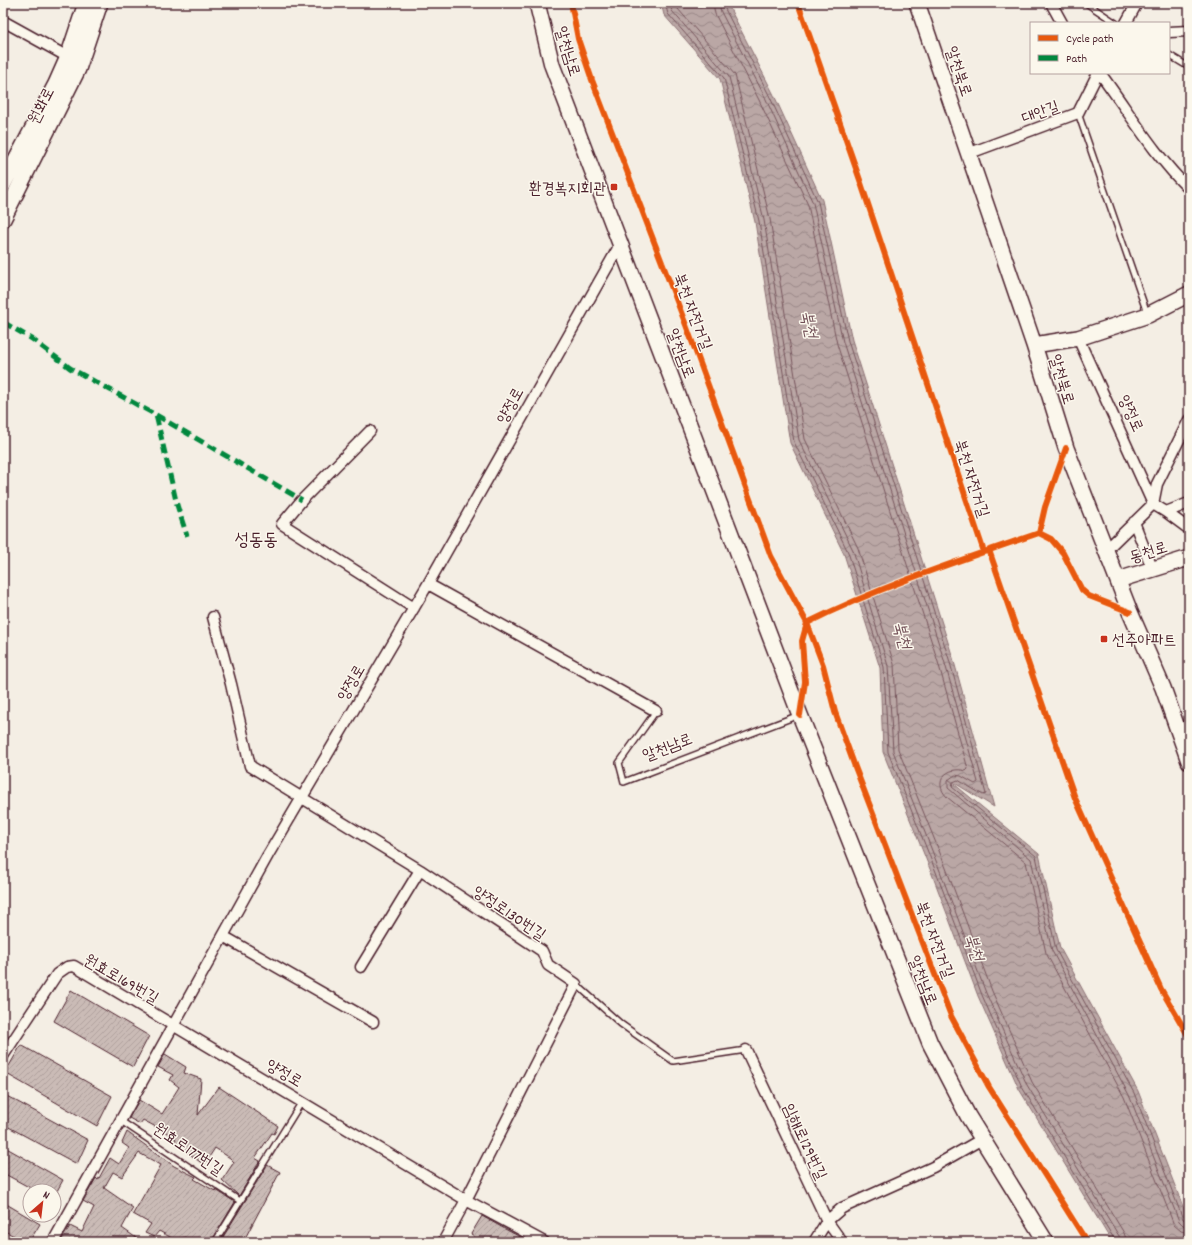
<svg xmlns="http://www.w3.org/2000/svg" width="1192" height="1245" font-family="Dekko,'Poor Story',sans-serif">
  <defs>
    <pattern id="water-waves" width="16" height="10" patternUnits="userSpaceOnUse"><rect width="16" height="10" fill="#baa7a5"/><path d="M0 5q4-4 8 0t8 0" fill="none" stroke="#998787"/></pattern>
    <pattern id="building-hatch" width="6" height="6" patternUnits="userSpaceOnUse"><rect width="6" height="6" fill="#cabbb6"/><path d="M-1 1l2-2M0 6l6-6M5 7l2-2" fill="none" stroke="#afa09d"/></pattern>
  </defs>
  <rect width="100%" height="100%" fill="#f4eee4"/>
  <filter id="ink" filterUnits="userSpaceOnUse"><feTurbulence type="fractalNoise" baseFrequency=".025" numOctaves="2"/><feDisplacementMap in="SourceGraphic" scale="8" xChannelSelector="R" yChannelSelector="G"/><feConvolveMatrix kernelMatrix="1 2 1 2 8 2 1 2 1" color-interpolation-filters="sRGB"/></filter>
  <g filter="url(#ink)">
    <path fill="url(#water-waves)" stroke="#8d7174" d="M 661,3 L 727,3 L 773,93 L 822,200 L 852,340 L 953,658 L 994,807 L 948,779 L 1039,854 L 1060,948 L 1138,1091 L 1189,1222 L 1189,1242 L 1112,1242 L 1019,1089 L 978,996 L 932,874 L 883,752 L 880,668 L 844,554 L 790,443 L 755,222 L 720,79 L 664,15 Z"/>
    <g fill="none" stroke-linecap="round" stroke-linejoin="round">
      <path stroke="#77555c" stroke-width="1" d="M 665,3 L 668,14 L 724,78 L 759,221 L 794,442 L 848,552 L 884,667 L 888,752 L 936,872 L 982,995 L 1022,1087 L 1116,1242
        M 670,3 L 672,11 L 729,77 L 764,220 L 799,440 L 853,550 L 888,666 L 893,751 L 940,871 L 986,993 L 1027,1085 L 1119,1236 L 1121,1242
        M 676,3 L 678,9 L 735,75 L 770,219 L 805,439 L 858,548 L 894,664 L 898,749 L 946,868 L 992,991 L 1032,1082 L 1124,1233 L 1127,1242
        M 713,3 L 715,14 L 759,100 L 808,205 L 837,344 L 938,662 L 968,769 L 966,771 C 947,765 932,782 947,797 L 1026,862 L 1046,953 L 1124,1097 L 1174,1225 L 1181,1231 L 1189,1233
        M 719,3 L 721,12 L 765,97 L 813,203 L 843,342 L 944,660 L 978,782 L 975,784 L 961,776 L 955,775 L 948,780 L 948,788 L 1031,859 L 1052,951 L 1129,1095 L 1179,1221 L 1183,1225 L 1189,1227
        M 724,3 L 725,9 L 769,95 L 818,202 L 848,341 L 949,659 L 986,794 L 983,795 L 958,780 L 953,782 L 952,787 L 1036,856 L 1056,950 L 1134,1093 L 1183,1219 L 1189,1222"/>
    </g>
    <path fill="url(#building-hatch)" stroke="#4a1f2b" d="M 71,990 L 149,1036 L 133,1067 L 54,1021 Z
      M 21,1045 L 112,1096 L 97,1126 L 5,1073 Z
      M 165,1054 L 186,1067 L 184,1073 L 201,1079 L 198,1115 L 219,1087 L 278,1126 L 274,1134 L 272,1133 L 255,1158 L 260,1161 L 239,1196 L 222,1180 L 234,1162 L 230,1158 L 215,1148 L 204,1165 L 174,1142 L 176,1139 L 169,1134 L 143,1120 L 140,1124 L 129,1118 L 139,1100 L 162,1114 L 179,1087 L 170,1080 L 173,1075 L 158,1067 Z
      M 3,1094 L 88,1140 L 77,1164 L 3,1124 Z
      M 127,1132 L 174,1166 L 196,1177 L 194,1179 L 215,1191 L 216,1190 L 235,1202 L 211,1242 L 192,1242 L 184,1237 L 181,1242 L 179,1242 L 159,1231 L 154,1237 L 145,1233 L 151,1224 L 133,1214 L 161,1165 L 139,1153 L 122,1177 L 113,1172 L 104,1188 L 133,1208 L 122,1228 L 142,1242 L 60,1242 L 70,1226 L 82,1232 L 94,1207 L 83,1201 L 96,1178 L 98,1180 L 110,1158 L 119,1164 L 129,1148 L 122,1143 Z
      M 3,1146 L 63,1180 L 57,1191 L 36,1191 L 3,1173 Z
      M 267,1165 L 280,1172 L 243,1242 L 220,1242 Z
      M 3,1202 L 40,1224 L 29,1242 L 25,1242 L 3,1230 Z
      M 482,1216 L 505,1229 L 530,1242 L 471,1242 L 474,1236 L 471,1234 Z"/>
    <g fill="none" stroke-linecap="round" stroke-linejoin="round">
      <defs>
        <path id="lane" d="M 1086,3 L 1116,23
          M 1169,55 L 1189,67
          M 1078,113 L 1147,313
          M 656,711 L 619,763 L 624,782 L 799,715
          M 576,984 L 621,1024 L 673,1061 L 746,1050
          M 121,1121 L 240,1201
          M 215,1242 L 301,1103"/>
        <path id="street" d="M 1051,3 L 1062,23
          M 3,21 L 68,57
          M 1126,23 L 1137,3
          M 1169,32 L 1189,31
          M 1100,73 C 1129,112 1154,155 1189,189
          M 970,153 L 1078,113 L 1098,73
          M 1078,338 L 1153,504 L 1166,512 L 1189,529
          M 370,431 L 302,500 L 282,524 L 414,608
          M 1166,512 L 1189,503
          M 1134,522 L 1152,568
          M 1106,550 L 1153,504 L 1157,484 L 1189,420
          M 428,584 L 656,711
          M 213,617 L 231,684 L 250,766 L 420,870 L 542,951 L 548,965 L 576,984 L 466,1200 L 443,1242
          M 223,936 L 373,1022
          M 361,967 L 420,870
          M 746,1050 L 827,1221 L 842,1242
          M 3,1056 L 57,974 L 67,967 L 74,966 L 466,1200 L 544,1242
          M 53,1242 L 268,855 L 428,584 L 621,243
          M 814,1242 L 827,1221 L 842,1208 L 933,1167 L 982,1139"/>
        <path id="secondary" d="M 537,3 L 552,65 L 800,715 L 930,1043 L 968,1116 L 1046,1242
          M 917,3 L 1034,345 L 1066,448 L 1130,612 L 1163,688 L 1189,761
          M 3,185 L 56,84 L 68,57 L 86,3
          M 3,219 L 78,69 L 100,3
          M 1034,345 L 1078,338 L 1148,315 L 1189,294
          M 1118,580 L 1189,558"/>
      </defs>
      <use href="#lane" stroke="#4a1f2b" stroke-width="8"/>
      <use href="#street" stroke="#4a1f2b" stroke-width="13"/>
      <use href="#secondary" stroke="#4a1f2b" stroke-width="18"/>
      <use href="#lane" stroke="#fbf7ec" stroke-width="5"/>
      <use href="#street" stroke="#fbf7ec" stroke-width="10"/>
      <use href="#secondary" stroke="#fbf7ec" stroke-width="15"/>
      <path stroke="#00873e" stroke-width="5" stroke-dasharray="10 5" stroke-linecap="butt" d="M 3,322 L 32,339 L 70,368 L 156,415 L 177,505 L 187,536
        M 156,415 L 302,500"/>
      <defs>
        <path id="cycleway" d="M 571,3 L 578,39 L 592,80 L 686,325 L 771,556 L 807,623 L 823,665 L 835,712 L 855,767 L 951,1016 L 989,1087 L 1087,1242
          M 798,3 L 860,180 L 984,552
          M 1066,448 L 1045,507 L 1039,533 L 1051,539 L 1063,553 L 1082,590 L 1089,596 L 1130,612
          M 989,550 L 1075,798 L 1161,989 L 1189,1037
          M 800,715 L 805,682 L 802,641 L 807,623 C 881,586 961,560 1039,533"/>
      </defs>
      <use href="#cycleway" stroke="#fbf7ec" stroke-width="8"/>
      <use href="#cycleway" stroke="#e8590c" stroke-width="6"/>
    </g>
  </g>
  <g fill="#c8321e" stroke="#fbf7ec" stroke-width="1.5">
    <rect x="610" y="183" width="8" height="8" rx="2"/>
    <rect x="1100" y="635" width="8" height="8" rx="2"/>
  </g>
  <g text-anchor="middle" stroke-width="3" stroke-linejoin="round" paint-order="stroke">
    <g font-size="16" fill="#4a1f2b" stroke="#fbf7ec">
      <text transform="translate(569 51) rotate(73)" y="6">알천남로</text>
      <text transform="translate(960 71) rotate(71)" y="6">알천북로</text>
      <text transform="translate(40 105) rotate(-63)" y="6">원화로</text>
      <text transform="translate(1040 111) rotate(-20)" y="6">대안길</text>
      <text transform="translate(694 311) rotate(69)" y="6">북천 자전거길</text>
      <text transform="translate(682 353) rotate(69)" y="6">알천남로</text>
      <text transform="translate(1063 379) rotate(73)" y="6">알천북로</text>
      <text transform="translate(509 405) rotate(-61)" y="6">양정로</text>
      <text transform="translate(1132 413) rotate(66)" y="6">양정로</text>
      <text transform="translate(973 478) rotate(72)" y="6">북천 자전거길</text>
      <text transform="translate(1148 551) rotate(-17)" y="6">동천로</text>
      <text transform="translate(350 682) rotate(-60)" y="6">양정로</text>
      <text transform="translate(667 746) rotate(-21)" y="6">알천남로</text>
      <text transform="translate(510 912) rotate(34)" y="6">양정로130번길</text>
      <text transform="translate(936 939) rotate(69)" y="6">북천 자전거길</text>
      <text transform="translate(122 978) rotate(30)" y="6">원효로169번길</text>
      <text transform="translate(924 980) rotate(68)" y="6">알천남로</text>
      <text transform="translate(285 1072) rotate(31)" y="6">양정로</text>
      <text transform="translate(806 1141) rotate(65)" y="6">임해로129번길</text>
      <text transform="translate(189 1148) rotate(34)" y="6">원효로177번길</text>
    </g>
    <g font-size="16" fill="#4a1f2b" stroke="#fbf7ec" text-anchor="end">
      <text x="606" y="193">환경복지회관</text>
      <text x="1112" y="645" text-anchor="start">선주아파트</text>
    </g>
    <g font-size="17" font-style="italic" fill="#714f56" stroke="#fbf7ec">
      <text transform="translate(810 324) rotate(78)" y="6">북천</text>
      <text transform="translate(903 635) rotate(75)" y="6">북천</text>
      <text transform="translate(975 947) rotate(71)" y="6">북천</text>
    </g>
    <g font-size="18" fill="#4a1f2b" stroke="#fbf7ec">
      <text x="256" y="545">성동동</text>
    </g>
  </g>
  <rect width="1192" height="1245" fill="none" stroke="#fbf7ec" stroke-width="16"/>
  <rect x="8" y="8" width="1176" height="1229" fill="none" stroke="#4a1f2b" stroke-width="1.5" filter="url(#ink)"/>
  <rect x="1030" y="22" width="140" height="52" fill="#fbf7ec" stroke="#b4a19f"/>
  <rect x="1038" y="35" width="20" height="6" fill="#e8590c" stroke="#b4a19f"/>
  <text x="1066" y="42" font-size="12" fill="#4a1f2b">Cycle path</text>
  <rect x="1038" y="55" width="20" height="6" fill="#00873e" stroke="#b4a19f"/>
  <text x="1066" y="62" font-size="12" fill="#4a1f2b">Path</text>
  <g transform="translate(42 1203) rotate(28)"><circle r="19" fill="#fbf7ec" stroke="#b4a19f"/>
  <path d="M0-3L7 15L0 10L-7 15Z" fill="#c8321e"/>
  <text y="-6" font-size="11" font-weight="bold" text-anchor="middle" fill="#4a1f2b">N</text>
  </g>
</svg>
